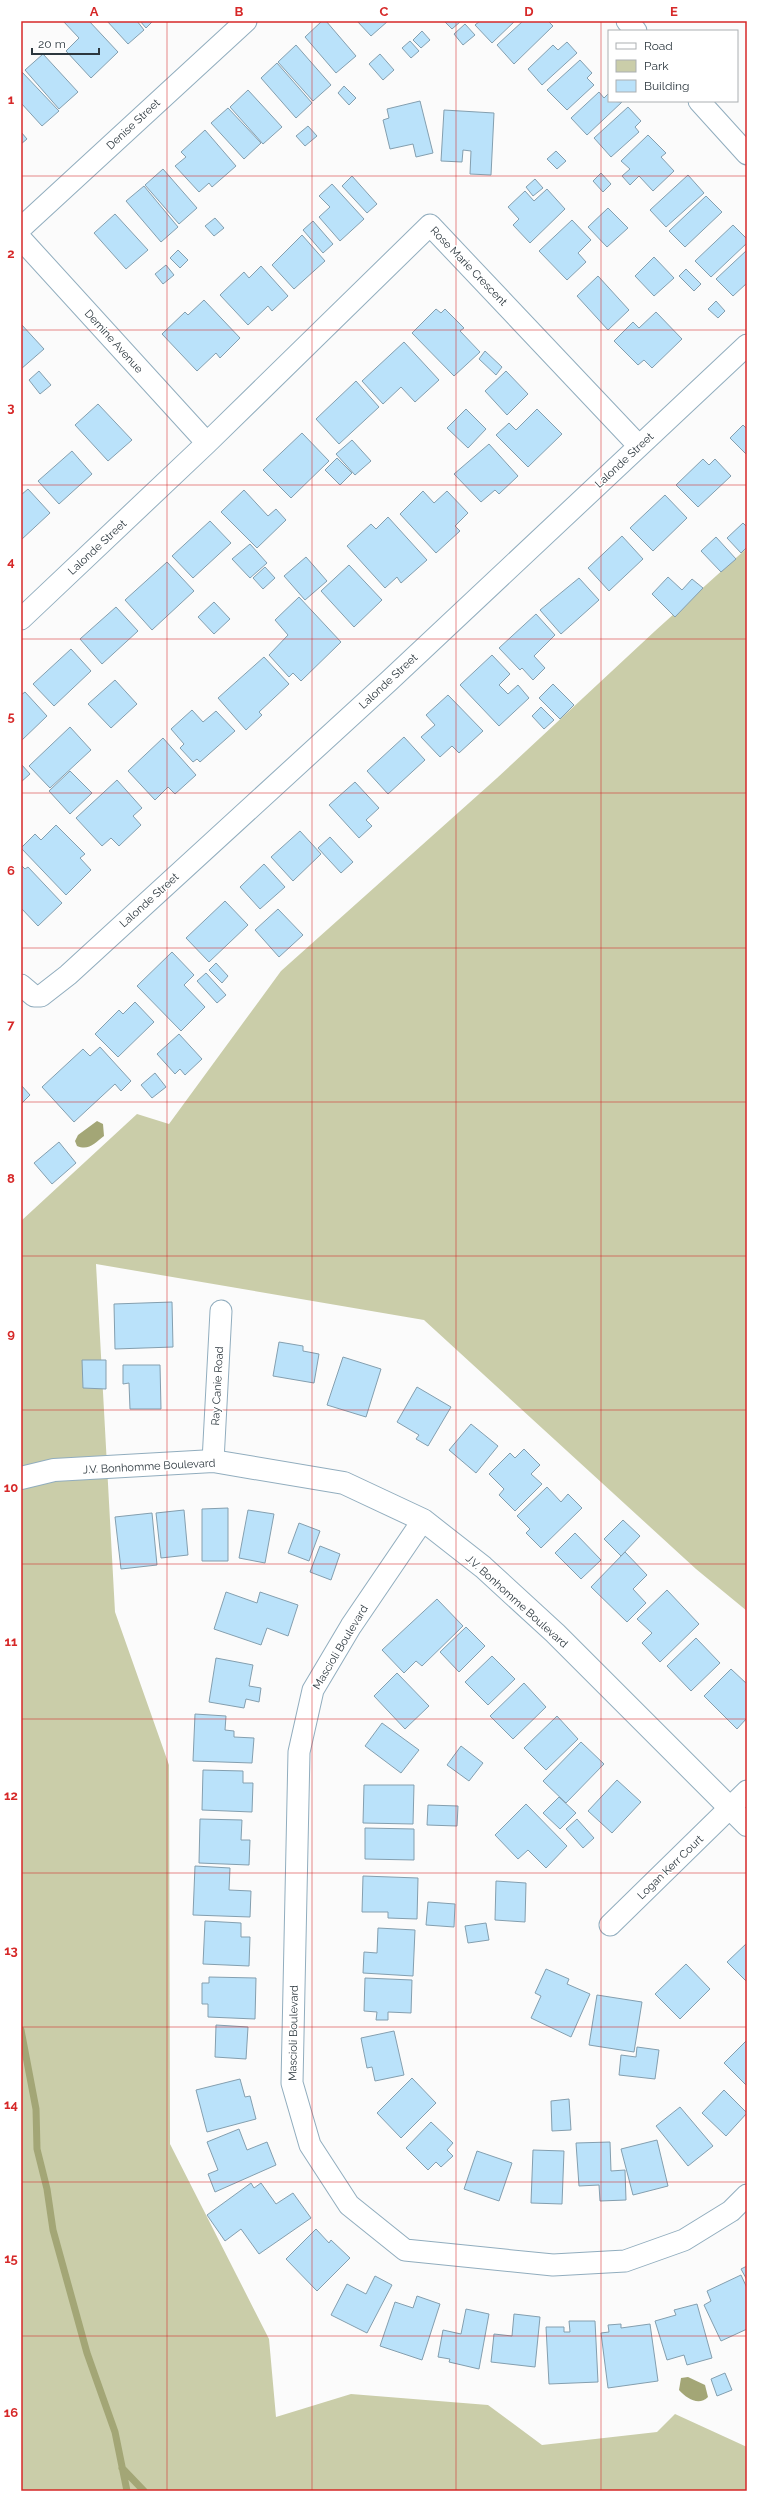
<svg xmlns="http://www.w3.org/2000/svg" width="768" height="2512" font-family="Raleway,sans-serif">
  <rect width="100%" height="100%" fill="#fbfbfb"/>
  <path fill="#cacda9" d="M 747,548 L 747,1611 L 696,1569 L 424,1320 L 96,1264 L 115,1612 L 169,1765 L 170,2144 L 269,2339 L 276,2417 L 351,2394 L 488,2405 L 542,2445 L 657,2432 L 675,2414 L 747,2447 L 747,2491 L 21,2491 L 21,1221 L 137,1114 L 169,1124 L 281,971 L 497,778 L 655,631 Z"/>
  <path fill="#a3a676" d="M 97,1121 L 103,1124 L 104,1136 C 95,1143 89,1151 77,1146 L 75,1141 L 78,1135 Z
    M 688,2377 L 705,2385 L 708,2397 C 699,2406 687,2399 679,2390 L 681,2378 Z"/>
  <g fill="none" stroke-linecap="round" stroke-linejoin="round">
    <path stroke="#a3a676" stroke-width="7" d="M 21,2030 L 36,2109 L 37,2149 L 47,2189 L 53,2230 L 87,2353 L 115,2432 L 127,2491
      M 122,2468 L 144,2491"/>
  </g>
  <path fill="#bae2fa" stroke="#849faf" d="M 63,21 L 89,21 L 118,52 L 91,78 L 66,51 L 79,38 Z
    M 107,21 L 137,21 L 144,30 L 128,44 Z
    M 140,21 L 153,21 L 146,28 Z
    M 322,21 L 326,21 L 356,56 L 336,73 L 305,37 Z
    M 357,21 L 388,21 L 371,36 Z
    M 444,21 L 461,21 L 452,29 Z
    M 480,21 L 515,21 L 492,43 L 475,25 Z
    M 523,21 L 548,21 L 553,26 L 514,64 L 497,45 Z
    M 465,24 L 475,35 L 463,45 L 454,34 Z
    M 422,31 L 430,40 L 421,48 L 413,40 Z
    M 410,41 L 419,51 L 411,58 L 402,48 Z
    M 567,42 L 577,53 L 542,85 L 528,69 L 553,45 L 558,50 Z
    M 296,45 L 331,85 L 313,101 L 278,62 Z
    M 43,54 L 78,92 L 59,109 L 25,70 Z
    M 380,54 L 394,70 L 383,80 L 369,64 Z
    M 580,60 L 592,73 L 587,78 L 594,85 L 567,110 L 547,90 Z
    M 277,63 L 312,103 L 296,118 L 261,78 Z
    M 22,72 L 59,111 L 42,126 L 21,103 Z
    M 344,86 L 356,98 L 349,105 L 338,93 Z
    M 248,90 L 282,127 L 263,144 L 230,107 Z
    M 599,92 L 604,98 L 609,93 L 609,101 L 622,102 L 587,135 L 571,118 Z
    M 420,101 L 433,153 L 416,157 L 413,144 L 390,149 L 383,120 L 389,118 L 387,109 Z
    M 628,107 L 641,121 L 635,127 L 639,132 L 611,157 L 594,138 Z
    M 228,108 L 261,143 L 244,159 L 211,123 Z
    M 444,110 L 494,113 L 491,175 L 470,174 L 471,151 L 463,150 L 462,162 L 441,161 Z
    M 308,126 L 317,136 L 305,146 L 296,136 Z
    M 205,130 L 236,166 L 212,187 L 209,183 L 199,192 L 175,166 L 186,157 L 181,152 Z
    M 21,132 L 27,139 L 21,144 Z
    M 648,135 L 666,153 L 661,157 L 674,171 L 653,191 L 639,176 L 630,185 L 622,176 L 630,169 L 621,161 Z
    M 556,151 L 566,161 L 557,169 L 547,159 Z
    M 163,169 L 197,208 L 179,224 L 145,185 Z
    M 601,173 L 611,184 L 603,192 L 593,181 Z
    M 688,175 L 704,193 L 666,227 L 650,210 Z
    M 352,176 L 377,204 L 367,213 L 342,186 Z
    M 535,179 L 543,188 L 533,196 L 526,187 Z
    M 332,184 L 364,219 L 340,241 L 319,217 L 330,207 L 319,196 Z
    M 144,186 L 178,227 L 161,242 L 126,201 Z
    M 547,189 L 565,209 L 530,243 L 513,225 L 519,219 L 508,207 L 525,191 L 534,201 Z
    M 706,196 L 722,212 L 685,247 L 669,231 Z
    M 608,208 L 628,228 L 607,247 L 588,227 Z
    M 115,214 L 148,250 L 126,269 L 94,233 Z
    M 215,218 L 224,228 L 214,236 L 205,226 Z
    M 572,220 L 591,240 L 578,253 L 586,262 L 567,280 L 539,251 Z
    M 313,221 L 333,244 L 323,253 L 303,230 Z
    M 733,225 L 747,239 L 747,243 L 711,277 L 695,261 Z
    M 302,235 L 325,261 L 294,289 L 272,265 Z
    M 178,250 L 188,260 L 180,268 L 170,258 Z
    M 747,250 L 747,283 L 733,296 L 716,279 Z
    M 654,257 L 674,278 L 654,296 L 635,276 Z
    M 166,265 L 174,275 L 163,284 L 155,274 Z
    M 261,266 L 288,296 L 272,311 L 268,306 L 248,325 L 220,295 L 244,272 L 249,278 Z
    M 686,269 L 701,284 L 694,291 L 679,276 Z
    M 598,276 L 629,310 L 608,330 L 577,296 Z
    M 204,300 L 240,338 L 220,358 L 216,353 L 197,371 L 162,334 L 185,312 L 188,315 Z
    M 716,301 L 725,311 L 718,318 L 708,309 Z
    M 436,309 L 441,313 L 445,309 L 464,328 L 460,331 L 480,352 L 454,376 L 412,333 Z
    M 656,312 L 682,339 L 652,368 L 644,360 L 638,365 L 614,341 L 633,322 L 639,328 Z
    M 21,324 L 44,349 L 21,369 Z
    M 404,342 L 439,380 L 415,402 L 401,387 L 383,404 L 362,381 Z
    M 485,351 L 502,367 L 496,375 L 479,359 Z
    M 39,371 L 51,385 L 40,394 L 29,380 Z
    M 506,371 L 528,394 L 507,415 L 485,391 Z
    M 356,381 L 379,407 L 339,444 L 316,419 Z
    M 98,404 L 132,440 L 108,461 L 75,425 Z
    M 466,409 L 486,429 L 468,448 L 447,428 Z
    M 537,409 L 562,434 L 528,467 L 496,435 L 509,423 L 516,430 Z
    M 743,425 L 747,429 L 747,455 L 730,438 Z
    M 302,433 L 329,461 L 291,498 L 263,470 Z
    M 352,440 L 371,461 L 355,475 L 336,454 Z
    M 489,444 L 518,476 L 499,494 L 495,490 L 481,502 L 454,474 Z
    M 72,451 L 92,474 L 59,504 L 38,481 Z
    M 337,458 L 352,473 L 340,485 L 325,470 Z
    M 703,459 L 709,465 L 715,459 L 731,476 L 698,507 L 676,485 Z
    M 28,489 L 50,513 L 21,540 L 21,495 Z
    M 244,490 L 268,516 L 276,509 L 286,520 L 257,548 L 221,512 Z
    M 423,491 L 434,503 L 447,491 L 468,513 L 455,526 L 460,531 L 436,553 L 400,514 Z
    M 665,495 L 687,518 L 653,551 L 630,528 Z
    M 388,517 L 427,560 L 401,583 L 397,577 L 385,588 L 347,546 L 371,524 L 376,529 Z
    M 210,521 L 231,543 L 193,578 L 172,556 Z
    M 743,523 L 747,527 L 747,547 L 741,553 L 727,538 Z
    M 622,536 L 643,559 L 609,591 L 588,568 Z
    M 716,537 L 736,559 L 721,572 L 701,551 Z
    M 250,544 L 267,563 L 250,578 L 232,559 Z
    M 306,557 L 327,581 L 305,600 L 284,576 Z
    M 167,562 L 194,591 L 152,630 L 125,600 Z
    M 349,565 L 382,600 L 354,627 L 321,591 Z
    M 265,567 L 275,578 L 263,589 L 253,578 Z
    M 668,577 L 682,590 L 692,579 L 703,588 L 675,617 L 652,594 Z
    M 579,578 L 599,600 L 561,634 L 540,610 Z
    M 299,597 L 341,642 L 301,681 L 293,673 L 289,677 L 269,655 L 288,635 L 275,620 Z
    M 214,602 L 230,619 L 214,634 L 198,617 Z
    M 116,607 L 138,631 L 102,664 L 80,639 Z
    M 536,614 L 555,635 L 534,656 L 545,668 L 533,680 L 522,668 L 520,670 L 499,648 Z
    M 71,649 L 91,671 L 54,706 L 33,684 Z
    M 492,655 L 510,674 L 499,685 L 508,694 L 518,685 L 529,698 L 499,726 L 460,685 Z
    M 264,657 L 289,684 L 259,712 L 262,715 L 246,730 L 218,698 Z
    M 115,680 L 137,704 L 111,728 L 88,704 Z
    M 553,684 L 574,705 L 560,719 L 539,698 Z
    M 25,692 L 47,716 L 21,741 L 21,695 Z
    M 448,695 L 483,731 L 459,753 L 452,746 L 440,757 L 421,737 L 435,725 L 426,715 Z
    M 541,707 L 554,720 L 544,729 L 532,716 Z
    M 192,710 L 203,722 L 216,711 L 235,731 L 200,762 L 197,759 L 193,762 L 180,748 L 184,744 L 171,729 Z
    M 70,727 L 91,750 L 50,788 L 29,766 Z
    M 404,737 L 425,760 L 388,794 L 367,771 Z
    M 163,738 L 196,775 L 175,794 L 168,787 L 155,800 L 128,771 Z
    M 21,764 L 30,774 L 21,782 Z
    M 70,771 L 92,793 L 70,814 L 49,791 Z
    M 117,780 L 142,808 L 133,816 L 141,825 L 119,846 L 111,838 L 102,846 L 76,818 Z
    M 355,782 L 379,808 L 366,820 L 372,826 L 359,838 L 329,805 Z
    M 56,825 L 85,854 L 80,858 L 91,870 L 66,895 L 21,848 L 35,834 L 41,840 Z
    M 300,831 L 321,854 L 293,881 L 271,857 Z
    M 330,837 L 353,862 L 341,873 L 318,848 Z
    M 264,864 L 285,887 L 260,909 L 240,887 Z
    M 21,865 L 25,869 L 28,867 L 62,903 L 38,926 L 21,908 Z
    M 225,901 L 248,925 L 209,962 L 186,938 Z
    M 278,909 L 303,935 L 279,957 L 255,930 Z
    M 172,952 L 194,975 L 184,985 L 205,1007 L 181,1031 L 137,986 Z
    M 216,963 L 228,976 L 222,983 L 209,970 Z
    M 206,973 L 226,995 L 217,1003 L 197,981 Z
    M 135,1002 L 154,1022 L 118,1057 L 95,1034 L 119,1010 L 123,1014 Z
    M 179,1034 L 202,1059 L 185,1075 L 180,1069 L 175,1074 L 157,1054 Z
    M 100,1047 L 131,1081 L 121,1091 L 115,1084 L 74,1122 L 42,1087 L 83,1049 L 90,1056 Z
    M 155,1073 L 166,1087 L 152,1098 L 141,1085 Z
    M 21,1085 L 30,1095 L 21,1104 Z
    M 59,1142 L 76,1163 L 52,1184 L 34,1163 Z
    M 172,1302 L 173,1347 L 115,1349 L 114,1304 Z
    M 279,1342 L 303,1346 L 303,1351 L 319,1354 L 314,1383 L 273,1376 Z
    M 343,1357 L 381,1369 L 366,1417 L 327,1405 Z
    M 82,1360 L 106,1360 L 106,1389 L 83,1388 Z
    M 123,1365 L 160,1365 L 161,1409 L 130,1409 L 129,1383 L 123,1384 Z
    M 417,1387 L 451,1407 L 428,1446 L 416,1439 L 419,1435 L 397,1422 Z
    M 471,1424 L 498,1446 L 476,1473 L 449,1450 Z
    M 524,1449 L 540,1465 L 531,1474 L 542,1484 L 515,1511 L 499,1495 L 504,1489 L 489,1474 L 510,1453 L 515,1458 Z
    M 547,1487 L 561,1502 L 568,1494 L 582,1508 L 541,1548 L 526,1533 L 530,1529 L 517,1516 Z
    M 228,1508 L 228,1561 L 202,1561 L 202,1509 Z
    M 184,1510 L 188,1555 L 161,1558 L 156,1513 Z
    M 248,1510 L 274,1514 L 265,1563 L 239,1558 Z
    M 152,1513 L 157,1565 L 121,1569 L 115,1517 Z
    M 623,1520 L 640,1536 L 621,1556 L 604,1539 Z
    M 299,1523 L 320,1531 L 309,1561 L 288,1553 Z
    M 575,1533 L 601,1560 L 581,1579 L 555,1553 Z
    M 320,1546 L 340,1554 L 331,1580 L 310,1572 Z
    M 625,1552 L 647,1575 L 633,1589 L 646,1603 L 627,1622 L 591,1587 Z
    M 667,1590 L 699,1624 L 660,1662 L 642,1643 L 652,1633 L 637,1619 Z
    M 226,1592 L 257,1603 L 260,1592 L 298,1605 L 288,1636 L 267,1628 L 261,1645 L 214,1629 Z
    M 437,1599 L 463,1626 L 422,1666 L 416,1661 L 404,1673 L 382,1650 Z
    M 466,1627 L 485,1646 L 459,1672 L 440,1652 Z
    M 696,1638 L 720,1663 L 691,1691 L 667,1666 Z
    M 492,1656 L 515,1679 L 488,1705 L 465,1682 Z
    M 216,1658 L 253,1665 L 249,1686 L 261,1688 L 259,1702 L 246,1699 L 244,1708 L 209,1702 Z
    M 731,1669 L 747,1684 L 747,1718 L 737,1729 L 704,1696 Z
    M 397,1673 L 429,1706 L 405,1729 L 374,1696 Z
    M 524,1683 L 546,1707 L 513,1739 L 490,1716 Z
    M 195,1714 L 226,1716 L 225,1730 L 234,1731 L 234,1737 L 254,1738 L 252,1763 L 193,1761 Z
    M 557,1716 L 578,1739 L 546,1770 L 524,1748 Z
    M 382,1723 L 419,1750 L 401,1773 L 365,1746 Z
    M 581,1742 L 604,1764 L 566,1803 L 543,1781 Z
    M 461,1746 L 483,1763 L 469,1781 L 447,1765 Z
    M 203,1770 L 243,1771 L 243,1783 L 253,1783 L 252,1812 L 202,1810 Z
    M 617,1780 L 641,1802 L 612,1833 L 588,1811 Z
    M 364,1785 L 414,1785 L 413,1824 L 363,1823 Z
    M 559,1797 L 576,1813 L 560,1829 L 543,1813 Z
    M 526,1804 L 567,1846 L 546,1868 L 528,1850 L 518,1859 L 495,1835 Z
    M 428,1805 L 458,1806 L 457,1826 L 427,1825 Z
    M 200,1819 L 242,1820 L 241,1840 L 250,1840 L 249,1865 L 199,1863 Z
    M 577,1819 L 594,1838 L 583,1848 L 566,1829 Z
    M 365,1828 L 414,1829 L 414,1860 L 365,1859 Z
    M 195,1866 L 230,1868 L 229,1890 L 251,1891 L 250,1917 L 193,1915 Z
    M 363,1876 L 418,1878 L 417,1919 L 388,1918 L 388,1912 L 362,1912 Z
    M 496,1881 L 526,1883 L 525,1922 L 495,1920 Z
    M 428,1902 L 455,1904 L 454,1927 L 426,1925 Z
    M 205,1921 L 241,1923 L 241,1937 L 250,1937 L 249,1966 L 203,1964 Z
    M 486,1923 L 489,1940 L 468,1943 L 465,1926 Z
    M 378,1928 L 415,1930 L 413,1976 L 363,1973 L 364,1952 L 377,1953 Z
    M 747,1943 L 747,1982 L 727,1962 Z
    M 686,1964 L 710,1989 L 680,2019 L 655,1994 Z
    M 546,1969 L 569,1979 L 567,1984 L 590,1994 L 571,2037 L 531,2018 L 541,1996 L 535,1993 Z
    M 209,1977 L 256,1978 L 255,2019 L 208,2017 L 208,2004 L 202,2004 L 202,1983 L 209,1983 Z
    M 365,1978 L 412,1980 L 411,2013 L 388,2012 L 388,2020 L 376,2020 L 377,2012 L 364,2011 Z
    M 597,1995 L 642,2002 L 634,2052 L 589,2045 Z
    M 216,2025 L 248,2027 L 246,2059 L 215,2057 Z
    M 394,2031 L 404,2075 L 375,2081 L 372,2067 L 367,2068 L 361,2038 Z
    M 747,2040 L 747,2086 L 724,2063 Z
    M 637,2047 L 659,2050 L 655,2079 L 619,2075 L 621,2055 L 636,2057 Z
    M 412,2078 L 436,2103 L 401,2138 L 377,2113 Z
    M 240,2079 L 245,2097 L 250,2096 L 256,2119 L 207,2132 L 196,2090 Z
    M 724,2090 L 747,2113 L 726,2136 L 702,2113 Z
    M 569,2099 L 571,2130 L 552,2131 L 551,2101 Z
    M 680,2107 L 713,2146 L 688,2166 L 656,2126 Z
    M 431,2122 L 453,2143 L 447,2150 L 453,2156 L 441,2167 L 436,2162 L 428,2170 L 406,2148 Z
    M 239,2129 L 247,2150 L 267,2142 L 276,2165 L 215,2192 L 208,2174 L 218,2170 L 207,2142 Z
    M 657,2140 L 668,2186 L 633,2195 L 621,2149 Z
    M 610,2142 L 611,2171 L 625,2170 L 626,2200 L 600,2201 L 599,2185 L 579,2186 L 576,2143 Z
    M 533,2150 L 564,2151 L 562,2204 L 531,2203 Z
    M 477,2151 L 512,2163 L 499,2201 L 464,2189 Z
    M 251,2183 L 254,2188 L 261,2183 L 276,2204 L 293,2193 L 311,2218 L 259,2254 L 241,2229 L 225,2241 L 207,2215 Z
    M 316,2229 L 329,2243 L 331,2240 L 350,2258 L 317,2291 L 286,2259 Z
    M 747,2266 L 747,2280 L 741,2269 Z
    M 741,2275 L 747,2288 L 747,2329 L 721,2341 L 704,2305 L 711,2301 L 707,2291 Z
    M 375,2276 L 392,2285 L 367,2333 L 331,2315 L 347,2284 L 366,2294 Z
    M 417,2296 L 440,2304 L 422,2360 L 380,2346 L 395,2302 L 413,2308 Z
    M 697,2304 L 712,2358 L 687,2365 L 684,2355 L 667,2360 L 655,2321 L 676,2315 L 674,2310 Z
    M 466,2309 L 489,2314 L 479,2369 L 449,2362 L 450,2359 L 438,2357 L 443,2330 L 461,2334 Z
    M 514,2314 L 540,2317 L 535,2367 L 491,2362 L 494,2334 L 512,2336 Z
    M 569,2321 L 595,2321 L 598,2382 L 549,2384 L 546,2327 L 564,2327 L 564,2332 L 570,2332 Z
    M 621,2324 L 621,2328 L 650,2324 L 658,2381 L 608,2388 L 601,2333 L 609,2332 L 608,2325 Z
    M 725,2373 L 732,2390 L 717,2396 L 711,2379 Z"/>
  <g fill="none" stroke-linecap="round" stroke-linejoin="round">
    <defs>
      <path id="minor" d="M 627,21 L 636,31
        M 699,101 L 747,154
        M 21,228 L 246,21
        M 21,239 L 207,443
        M 21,619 L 207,443 L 430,225 L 639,446
        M 21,985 L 34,996 L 41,996 L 68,975 L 389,681 L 747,345
        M 213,1461 L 221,1311
        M 423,1520 L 351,1626 L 313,1690 L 299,1752 L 292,2083 L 310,2145 L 349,2205 L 405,2250 L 553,2265 L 625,2261 L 684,2240 L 731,2211 L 747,2195
        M 610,1925 L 747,1791"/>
      <path id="tertiary" d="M 21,1478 L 54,1470 L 213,1461 L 344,1483 L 423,1520 L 483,1567 L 555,1633 L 747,1825"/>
    </defs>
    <use href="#minor" stroke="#91adbe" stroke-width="23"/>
    <use href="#tertiary" stroke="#91adbe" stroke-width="24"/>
    <use href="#minor" stroke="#fff" stroke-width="21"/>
    <use href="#tertiary" stroke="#fff" stroke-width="22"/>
  </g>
  <path fill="none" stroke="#d62828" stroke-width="1" stroke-opacity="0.55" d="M 167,21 L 167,2491M 312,21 L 312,2491M 456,21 L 456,2491M 601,21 L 601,2491M 21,176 L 747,176M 21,330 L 747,330M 21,485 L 747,485M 21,639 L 747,639M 21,793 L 747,793M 21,948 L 747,948M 21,1102 L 747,1102M 21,1256 L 747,1256M 21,1410 L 747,1410M 21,1564 L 747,1564M 21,1719 L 747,1719M 21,1873 L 747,1873M 21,2027 L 747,2027M 21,2182 L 747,2182M 21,2336 L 747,2336"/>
  <g text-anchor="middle" stroke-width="3" stroke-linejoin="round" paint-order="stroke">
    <g font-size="11" fill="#2c373e" stroke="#fff">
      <text transform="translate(133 124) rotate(-43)" y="4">Denise Street</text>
      <text transform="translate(469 266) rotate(46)" y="4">Rose Marie Crescent</text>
      <text transform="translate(114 341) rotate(48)" y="4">Demine Avenue</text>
      <text transform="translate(624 460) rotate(-43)" y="4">Lalonde Street</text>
      <text transform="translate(97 547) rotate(-43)" y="4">Lalonde Street</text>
      <text transform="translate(388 681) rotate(-43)" y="4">Lalonde Street</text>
      <text transform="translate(149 900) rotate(-42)" y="4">Lalonde Street</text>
      <text transform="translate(217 1386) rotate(-87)" y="4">Ray Canie Road</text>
      <text transform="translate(149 1466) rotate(-3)" y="4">J.V. Bonhomme Boulevard</text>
      <text transform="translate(517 1601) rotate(42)" y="4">J.V. Bonhomme Boulevard</text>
      <text transform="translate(340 1647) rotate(-59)" y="4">Mascioli Boulevard</text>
      <text transform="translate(670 1867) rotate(-44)" y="4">Logan Kerr Court</text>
      <text transform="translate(293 2033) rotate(-89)" y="4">Mascioli Boulevard</text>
    </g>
  </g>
  <rect width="768" height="2512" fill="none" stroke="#ffffff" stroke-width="44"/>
  <rect x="608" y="30" width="130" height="72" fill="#ffffff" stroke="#abafb2"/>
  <rect x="616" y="43" width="20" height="6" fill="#ffffff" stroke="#abafb2"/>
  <text x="644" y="50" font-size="12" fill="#2c373e">Road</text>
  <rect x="616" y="60" width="20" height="12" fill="#cacda9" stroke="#abafb2"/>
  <text x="644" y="70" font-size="12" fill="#2c373e">Park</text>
  <rect x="616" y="80" width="20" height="12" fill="#bae2fa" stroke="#abafb2"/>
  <text x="644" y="90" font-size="12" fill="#2c373e">Building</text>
  <path d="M32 48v6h67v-6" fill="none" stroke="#2c373e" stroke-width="2"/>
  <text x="38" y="48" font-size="12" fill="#2c373e" stroke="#ffffff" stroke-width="3" paint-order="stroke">20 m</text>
  <rect x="22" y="22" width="724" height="2468" fill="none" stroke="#d62828" stroke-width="1.5"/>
  <g font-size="13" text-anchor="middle" font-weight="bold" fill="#d62828">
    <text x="94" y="16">A</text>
    <text x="239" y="16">B</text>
    <text x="384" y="16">C</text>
    <text x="529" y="16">D</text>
    <text x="674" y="16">E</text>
    <text x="11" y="104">1</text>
    <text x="11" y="258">2</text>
    <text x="11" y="412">3</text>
    <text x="11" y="566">4</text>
    <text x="11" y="721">5</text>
    <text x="11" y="875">6</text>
    <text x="11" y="1029">7</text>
    <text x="11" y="1183">8</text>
    <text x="11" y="1338">9</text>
    <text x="11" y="1492">10</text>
    <text x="11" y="1646">11</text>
    <text x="11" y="1800">12</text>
    <text x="11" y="1955">13</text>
    <text x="11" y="2109">14</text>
    <text x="11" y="2263">15</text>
    <text x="11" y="2417">16</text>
  </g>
</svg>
